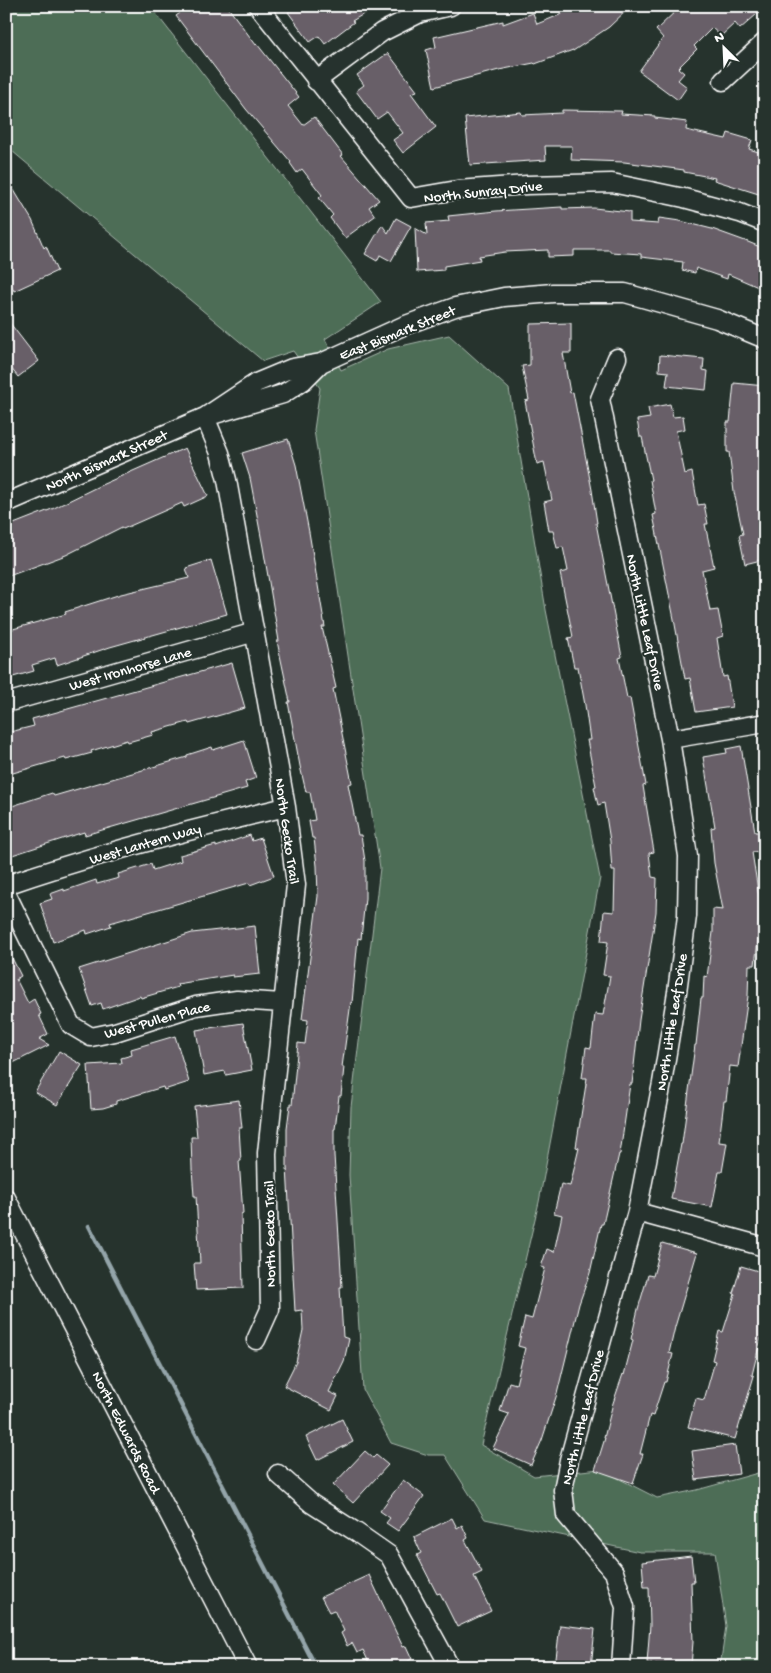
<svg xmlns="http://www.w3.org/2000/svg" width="771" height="1673" font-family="'Gochi Hand',sans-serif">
  <rect width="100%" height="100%" fill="#26332d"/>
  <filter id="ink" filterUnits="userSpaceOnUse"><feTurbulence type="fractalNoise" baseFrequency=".02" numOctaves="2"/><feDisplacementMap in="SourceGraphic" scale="10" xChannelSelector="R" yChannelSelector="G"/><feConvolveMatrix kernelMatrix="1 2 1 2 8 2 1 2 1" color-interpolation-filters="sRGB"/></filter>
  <g filter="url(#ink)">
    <path fill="#4e6d57" stroke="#a6b6ab" d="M 6,6 L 150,6 L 381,302 L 325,339 L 341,370 L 388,349 L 449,335 L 509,389 L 546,610 L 600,878 L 539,1202 L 481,1445 L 534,1476 L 600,1469 L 657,1498 L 697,1490 L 765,1471 L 765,1667 L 720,1667 L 726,1626 L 715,1552 L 640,1552 L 485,1519 L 445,1455 L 428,1455 L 391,1443 L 363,1390 L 349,1175 L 351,1107 L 380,868 L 314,430 L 320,388 L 293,351 L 263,361 L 6,146 Z"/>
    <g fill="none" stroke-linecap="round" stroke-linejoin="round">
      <path stroke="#94a5aa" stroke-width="4.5" d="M 89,1226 L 316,1667"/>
    </g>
    <path fill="#675f68" stroke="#fff" d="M 175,6 L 227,6 L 256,45 L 257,44 L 299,97 L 288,106 L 303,125 L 314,117 L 343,155 L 341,156 L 379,200 L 369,207 L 375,216 L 345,238 L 330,218 L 333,215 L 319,198 L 322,195 L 302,169 L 297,173 L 290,163 L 291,162 L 246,109 L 176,16 L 180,13 Z
      M 296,6 L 377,6 L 352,21 L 354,22 L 325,44 L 319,36 L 310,42 L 288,12 Z
      M 557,6 L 631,6 L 609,27 L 573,51 L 573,50 L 535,64 L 534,63 L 499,70 L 434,87 L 426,50 L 436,47 L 434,37 L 503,21 L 503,24 L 533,13 L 537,24 L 562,14 Z
      M 681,6 L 765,7 L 740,29 L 735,23 L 721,36 L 712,28 L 694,46 L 697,49 L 678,68 L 684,73 L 678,80 L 687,87 L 678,100 L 639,71 L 663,38 L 656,30 Z
      M 388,53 L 417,91 L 411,93 L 436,127 L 403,153 L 393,140 L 403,133 L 387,112 L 377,119 L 356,91 L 364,85 L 357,75 Z
      M 562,110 L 622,111 L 621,114 L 655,116 L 655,118 L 687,122 L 686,130 L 726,139 L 728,133 L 752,140 L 749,149 L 765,154 L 765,196 L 714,180 L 715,178 L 684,172 L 684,170 L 624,162 L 571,160 L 572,146 L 545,146 L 546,160 L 470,165 L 465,118 L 521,112 L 522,115 L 562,113 Z
      M 6,177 L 32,220 L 44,248 L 46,246 L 57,271 L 14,291 L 6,274 Z
      M 562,207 L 562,209 L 594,208 L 630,212 L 630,222 L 658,224 L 659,218 L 680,221 L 712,229 L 748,242 L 765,249 L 765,290 L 728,274 L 727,279 L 696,268 L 695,273 L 682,270 L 683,262 L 641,257 L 641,254 L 610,252 L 610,250 L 574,250 L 574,256 L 548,257 L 548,250 L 505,252 L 479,256 L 480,260 L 444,266 L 444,270 L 417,272 L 415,228 L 427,235 L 426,223 L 449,221 L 448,216 L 496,211 Z
      M 396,218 L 411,226 L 391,261 L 380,255 L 377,261 L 365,254 L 382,225 L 388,233 Z
      M 6,318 L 39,361 L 18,377 L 6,362 Z
      M 571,323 L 571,353 L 563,353 L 570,393 L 573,392 L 592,490 L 597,523 L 596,523 L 622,657 L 619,658 L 627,698 L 630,698 L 646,785 L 643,786 L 654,852 L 649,853 L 652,877 L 657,878 L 656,912 L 639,1020 L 632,1084 L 630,1084 L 620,1154 L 619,1154 L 603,1224 L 601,1224 L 590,1273 L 579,1304 L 557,1394 L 542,1440 L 531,1465 L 493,1448 L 509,1414 L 500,1411 L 509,1382 L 516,1384 L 525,1348 L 518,1346 L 525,1317 L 532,1319 L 545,1268 L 541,1267 L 547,1249 L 554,1252 L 562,1215 L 554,1213 L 561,1184 L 570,1186 L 579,1148 L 576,1147 L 587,1078 L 582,1078 L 586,1047 L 591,1048 L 595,1014 L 603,1015 L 610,976 L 603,975 L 608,942 L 601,941 L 604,911 L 614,912 L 615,871 L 612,871 L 610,841 L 604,803 L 598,805 L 594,787 L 596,786 L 587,740 L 590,740 L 585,705 L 578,667 L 574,667 L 568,638 L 573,637 L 560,573 L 568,571 L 563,547 L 557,548 L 553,531 L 549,531 L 544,502 L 552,500 L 544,462 L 537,464 L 525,401 L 529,400 L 522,366 L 530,365 L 530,324 Z
      M 660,355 L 704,359 L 703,370 L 708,371 L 706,390 L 666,386 L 668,372 L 659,371 Z
      M 734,383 L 765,386 L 765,559 L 745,564 L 739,535 L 743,534 L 734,492 L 729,452 L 727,452 L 727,422 L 730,422 Z
      M 670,404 L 673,417 L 683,416 L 685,429 L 676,431 L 685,474 L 692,472 L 698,505 L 704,504 L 708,524 L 705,524 L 714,567 L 702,570 L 710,611 L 718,610 L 723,636 L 717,638 L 723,677 L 727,676 L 732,707 L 696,712 L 690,678 L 685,679 L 674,619 L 653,515 L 656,514 L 650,480 L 651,480 L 642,437 L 640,437 L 637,420 L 650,418 L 648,408 Z
      M 288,439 L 296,465 L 309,532 L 325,627 L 322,627 L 336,688 L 333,689 L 352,783 L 348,784 L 358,835 L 361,835 L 365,861 L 365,898 L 361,939 L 358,938 L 352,1003 L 351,1002 L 342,1067 L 344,1067 L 341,1096 L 339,1096 L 335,1129 L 334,1129 L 334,1155 L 342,1287 L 340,1287 L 343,1337 L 349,1339 L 344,1361 L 329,1392 L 338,1396 L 331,1410 L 284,1386 L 296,1362 L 303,1330 L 302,1310 L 295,1311 L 287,1167 L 287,1128 L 290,1105 L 292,1105 L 298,1043 L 305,1044 L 308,1020 L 302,1019 L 318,896 L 317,866 L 314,838 L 312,838 L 309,821 L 315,820 L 310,792 L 306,792 L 300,766 L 288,702 L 290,702 L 277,641 L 279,641 L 263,547 L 250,478 L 242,453 Z
      M 185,448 L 208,496 L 184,507 L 182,503 L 123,529 L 122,527 L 66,555 L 6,577 L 6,527 L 52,509 L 99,486 Z
      M 211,560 L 227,614 L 110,647 L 57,665 L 55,658 L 32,665 L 34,671 L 6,679 L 6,631 L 66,614 L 65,612 L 121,594 L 189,578 L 186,568 Z
      M 232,663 L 245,708 L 189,724 L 188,722 L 152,732 L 153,735 L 128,742 L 127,740 L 91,751 L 92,753 L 66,760 L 65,758 L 6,775 L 6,733 L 34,726 L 32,719 Z
      M 244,740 L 256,778 L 245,782 L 247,788 L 85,835 L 84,832 L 6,857 L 6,808 L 52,793 L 54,796 L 187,757 L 187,755 L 212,747 L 213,750 Z
      M 741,746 L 755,832 L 762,832 L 764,851 L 752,852 L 759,897 L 758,941 L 755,965 L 749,965 L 748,996 L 738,1067 L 730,1066 L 726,1101 L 724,1101 L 719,1142 L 727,1143 L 722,1172 L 719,1172 L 712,1207 L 671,1199 L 681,1144 L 682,1144 L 695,1045 L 696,1045 L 701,998 L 703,998 L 704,976 L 707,977 L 713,932 L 713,909 L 723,910 L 714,863 L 711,828 L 715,827 L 703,757 L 727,753 L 726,749 Z
      M 250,835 L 252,841 L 261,838 L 274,876 L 250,885 L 249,883 L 110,923 L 111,926 L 87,934 L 86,930 L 53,942 L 40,903 L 52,899 L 50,894 L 64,889 L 64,891 L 96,880 L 97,884 L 119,878 L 118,874 L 151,864 L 153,870 L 181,861 L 180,855 L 216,845 L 216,847 Z
      M 255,926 L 260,974 L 233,977 L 233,975 L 177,984 L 178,987 L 141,998 L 140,996 L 103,1009 L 101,1003 L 92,1006 L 79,969 L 192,933 Z
      M 6,946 L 21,976 L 16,979 L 28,1003 L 34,999 L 41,1014 L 39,1015 L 48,1034 L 39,1039 L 49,1045 L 11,1064 L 6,1054 Z
      M 243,1023 L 252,1070 L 226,1075 L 225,1071 L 204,1075 L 196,1030 Z
      M 175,1036 L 189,1082 L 164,1090 L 163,1087 L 116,1101 L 116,1104 L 103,1108 L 91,1109 L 88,1065 L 122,1063 L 121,1058 L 132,1055 L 131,1049 Z
      M 59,1051 L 82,1065 L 57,1105 L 35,1092 Z
      M 239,1100 L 242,1128 L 239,1128 L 241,1161 L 239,1161 L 243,1213 L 241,1214 L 243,1288 L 196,1290 L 194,1263 L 200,1263 L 196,1196 L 194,1196 L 192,1169 L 191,1137 L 197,1137 L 194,1106 Z
      M 662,1243 L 697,1253 L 675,1327 L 669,1353 L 673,1354 L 666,1382 L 664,1382 L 653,1416 L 650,1415 L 640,1454 L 643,1454 L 633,1483 L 595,1470 L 605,1438 L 604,1438 L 613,1403 L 623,1374 L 624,1375 L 633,1340 L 631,1339 L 638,1309 L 648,1275 L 653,1276 Z
      M 741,1266 L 765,1273 L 765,1332 L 763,1339 L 761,1338 L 752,1375 L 754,1376 L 735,1439 L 688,1427 L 696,1398 L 704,1400 L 715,1361 L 712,1360 L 719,1331 L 723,1332 L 735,1294 L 733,1293 Z
      M 342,1419 L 353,1442 L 317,1460 L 306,1437 Z
      M 735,1445 L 739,1474 L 696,1480 L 692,1451 Z
      M 365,1451 L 373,1458 L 376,1455 L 388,1465 L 353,1503 L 333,1485 Z
      M 403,1480 L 424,1496 L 398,1531 L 386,1523 L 390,1518 L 380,1511 Z
      M 452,1518 L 457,1528 L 462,1525 L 468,1538 L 465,1540 L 482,1572 L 474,1576 L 491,1611 L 457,1627 L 440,1593 L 437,1594 L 417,1555 L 421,1553 L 414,1537 Z
      M 691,1556 L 694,1582 L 691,1582 L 693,1642 L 691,1666 L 647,1663 L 650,1625 L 649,1587 L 644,1587 L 642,1562 Z
      M 369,1575 L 403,1647 L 406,1646 L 412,1659 L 408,1661 L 410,1667 L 371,1667 L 363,1650 L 357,1653 L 352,1643 L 347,1646 L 341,1633 L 344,1631 L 334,1610 L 329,1612 L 321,1597 Z
      M 560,1625 L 595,1629 L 591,1667 L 555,1667 Z"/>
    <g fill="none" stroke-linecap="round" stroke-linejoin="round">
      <defs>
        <path id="street" d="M 258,6 L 411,198 L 457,190 L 527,185 L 612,183 L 684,198 L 740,213 L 765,223
          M 316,81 L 382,32 L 420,13 L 451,6
          M 723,81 L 765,42
          M 617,358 L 600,399 L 670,739 L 688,856 L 687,916 L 677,992 L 662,1083 L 637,1212 L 569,1460 L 563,1490 L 566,1515 L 614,1572 L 625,1607 L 621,1667
          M 205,417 L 220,453 L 227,480 L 286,807 L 296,885 L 267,1153 L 270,1309 L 256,1340
          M 205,417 L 256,383 L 292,368 L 321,363 L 403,326 L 455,307 L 504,297 L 553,293 L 625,293 L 717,319 L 765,339
          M 6,503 L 205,417 L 283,394 L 303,381 L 321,363
          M 6,703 L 255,632
          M 670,739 L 765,723
          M 6,885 C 98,853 192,829 286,807
          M 6,893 L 71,1025 L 91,1037 L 115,1032 L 196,1006 L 237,1000 L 282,1003
          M 6,1198 L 248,1667
          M 637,1212 L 765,1247
          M 278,1474 L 312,1504 L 356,1532 L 389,1555 L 450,1667"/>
      </defs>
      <use href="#street" stroke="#fff" stroke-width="21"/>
      <use href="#street" stroke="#26332d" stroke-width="18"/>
    </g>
  </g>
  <g text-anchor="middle" stroke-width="4" stroke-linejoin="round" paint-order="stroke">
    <g font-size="15" fill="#fff" stroke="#26332d">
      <text transform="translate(483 191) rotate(-6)" y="5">North Sunray Drive</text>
      <text transform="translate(397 332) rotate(-22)" y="5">East Bismark Street</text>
      <text transform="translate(106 460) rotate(-24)" y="5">North Bismark Street</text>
      <text transform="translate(646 622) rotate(78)" y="5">North Little Leaf Drive</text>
      <text transform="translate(130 668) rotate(-16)" y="5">West Ironhorse Lane</text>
      <text transform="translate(288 831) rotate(82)" y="5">North Gecko Trail</text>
      <text transform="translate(145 843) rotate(-16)" y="5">West Lantern Way</text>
      <text transform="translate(157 1019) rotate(-15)" y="5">West Pullen Place</text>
      <text transform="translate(671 1022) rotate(-81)" y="5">North Little Leaf Drive</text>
      <text transform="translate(269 1234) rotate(-91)" y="5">North Gecko Trail</text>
      <text transform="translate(582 1417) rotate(-76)" y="5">North Little Leaf Drive</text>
      <text transform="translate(127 1432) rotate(63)" y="5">North Edwards Road</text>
    </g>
  </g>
  <rect width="771" height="1673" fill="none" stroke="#26332d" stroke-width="25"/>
  <rect x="12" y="12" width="746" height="1648" fill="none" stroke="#fff" stroke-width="2" filter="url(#ink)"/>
  <g transform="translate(724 48) rotate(336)" stroke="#26332d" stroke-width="4" paint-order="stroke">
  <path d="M0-4L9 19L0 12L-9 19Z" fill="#ffffff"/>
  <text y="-8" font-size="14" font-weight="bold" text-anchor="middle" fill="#ffffff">N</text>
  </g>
</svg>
